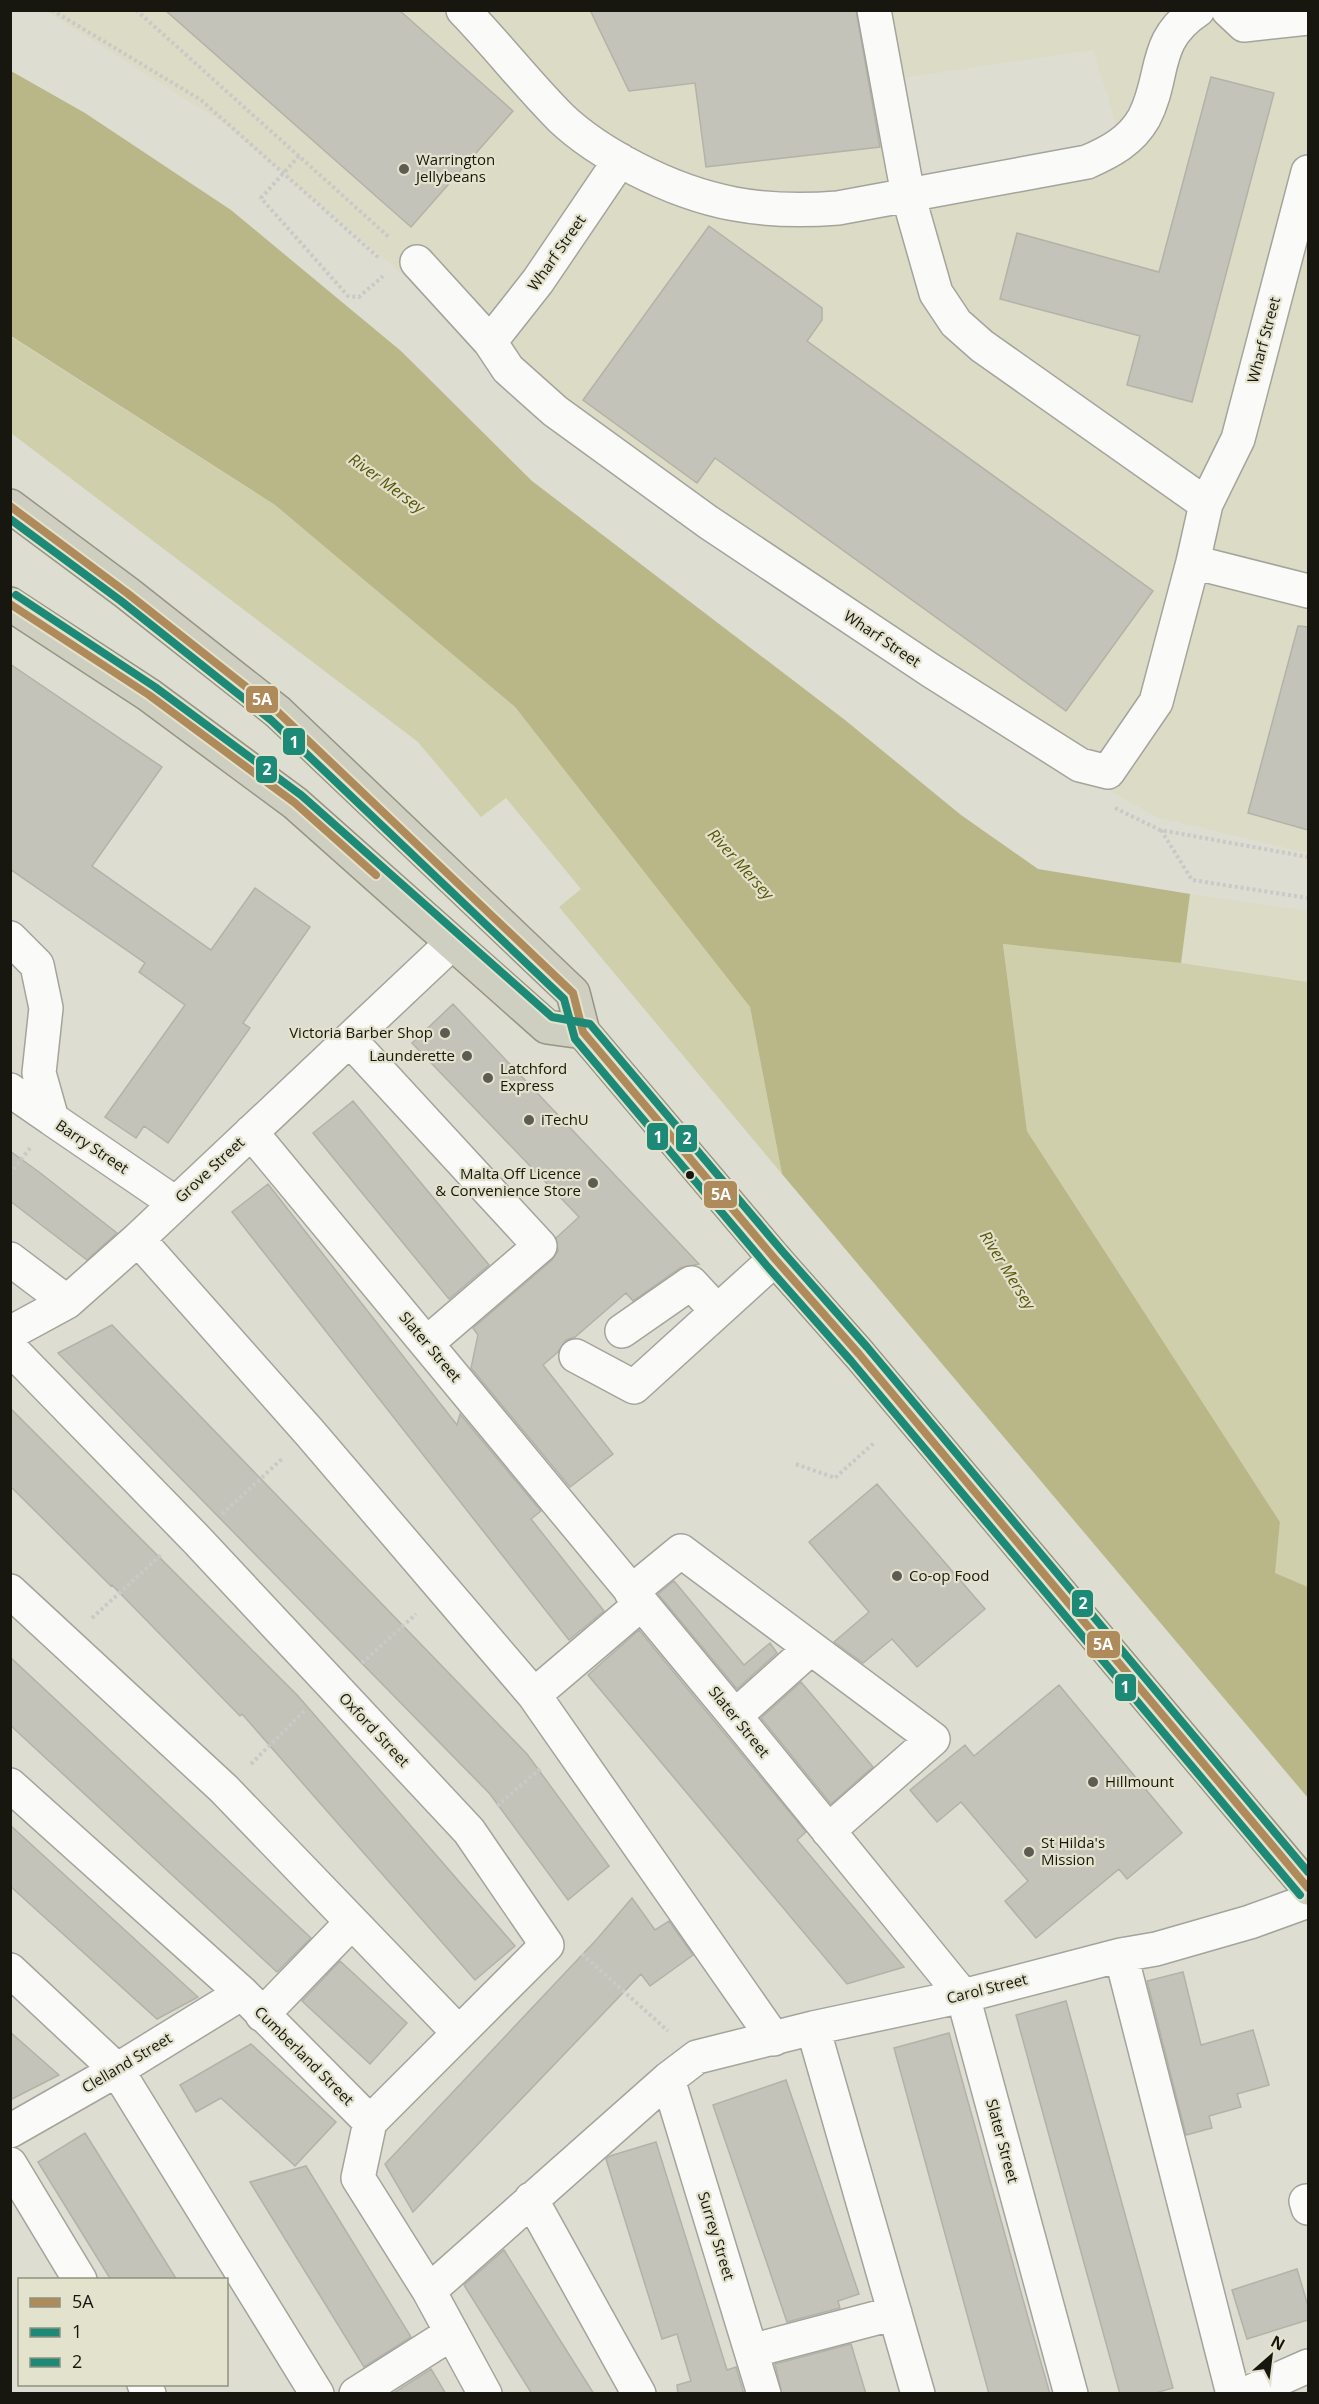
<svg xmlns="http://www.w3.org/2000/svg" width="1319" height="2404" font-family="'Open Sans',sans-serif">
  <rect width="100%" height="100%" fill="#ddddd2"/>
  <path fill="#dcdbc6" d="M 46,11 L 448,11 L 553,124 L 587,151 L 619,171 L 662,192 L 705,207 L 800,220 L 1128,162 L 1093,50 L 881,81 L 901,187 L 806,200 L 758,200 L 712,192 L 662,173 L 597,135 L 569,109 L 476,11 L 1308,11 L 1308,853 L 1156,817 L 1023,740 L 604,463 L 425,293 L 225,124 Z
    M 1190,894 L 1308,911 L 1308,982 L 1181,963 Z"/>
  <path fill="#d0cfac" d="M 10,336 L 275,505 L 515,707 L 750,1007 L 782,1174 L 559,907 L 581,889 L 506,798 L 481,817 L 418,742 L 11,433 Z
    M 1003,944 L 1181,963 L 1308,982 L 1308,1587 L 1274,1574 L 1280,1522 L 1027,1131 Z"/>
  <path fill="#b9b788" d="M 11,71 L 85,113 L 231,210 L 401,351 L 532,481 L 845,720 L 961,815 L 1038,869 L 1190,894 L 1181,963 L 1003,944 L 1027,1131 L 1280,1522 L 1275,1573 L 1308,1587 L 1308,1798 L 782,1174 L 750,1007 L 515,707 L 275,505 L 11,336 Z"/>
  <path fill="#c3c3ba" stroke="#b2b2a9" stroke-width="1.5" d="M 165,10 L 399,10 L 513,111 L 411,227 Z
    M 590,10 L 856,10 L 880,147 L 706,167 L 695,83 L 629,91 Z
    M 1211,77 L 1274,93 L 1192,402 L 1127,385 L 1140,336 L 1000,299 L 1017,233 L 1159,272 Z
    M 709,226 L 822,308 L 822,320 L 807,341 L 1153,591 L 1066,711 L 715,458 L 697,483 L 583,400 Z
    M 1298,626 L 1308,627 L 1308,830 L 1248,813 Z
    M 10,664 L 162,767 L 92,866 L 211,950 L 255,888 L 310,927 L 243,1023 L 250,1028 L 168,1143 L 144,1126 L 136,1138 L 105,1117 L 185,1005 L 139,972 L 145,963 L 10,869 Z
    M 453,1004 L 699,1264 L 680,1268 L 633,1301 L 626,1293 L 575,1337 L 566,1340 L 558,1352 L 543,1365 L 613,1454 L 570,1487 L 471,1368 L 478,1335 L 473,1328 L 552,1260 L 558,1251 L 556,1238 L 579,1217 L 412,1043 Z
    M 353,1101 L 489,1265 L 449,1299 L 313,1133 Z
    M 10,1151 L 39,1172 L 117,1233 L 87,1260 L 10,1201 Z
    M 268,1184 L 457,1425 L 460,1414 L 541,1511 L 531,1519 L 604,1611 L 569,1640 L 232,1212 Z
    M 112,1325 L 527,1754 L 609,1866 L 568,1900 L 490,1794 L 58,1353 Z
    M 10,1408 L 298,1696 L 515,1946 L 475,1980 L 242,1714 L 240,1716 L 112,1585 L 111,1586 L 10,1486 Z
    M 877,1484 L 985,1609 L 917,1667 L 892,1639 L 863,1663 L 834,1642 L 869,1612 L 809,1542 Z
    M 674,1581 L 744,1665 L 770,1643 L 777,1653 L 737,1689 L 658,1594 Z
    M 639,1630 L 806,1832 L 797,1840 L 904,1967 L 847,1984 L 588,1675 Z
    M 10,1657 L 311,1938 L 277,1972 L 10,1725 Z
    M 801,1682 L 873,1767 L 831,1804 L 761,1718 Z
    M 1059,1685 L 1182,1833 L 1127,1879 L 1119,1869 L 1036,1938 L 1005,1901 L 1028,1881 L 961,1802 L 937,1822 L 910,1790 L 965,1745 L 974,1756 Z
    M 10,1825 L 198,1997 L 157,2019 L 10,1886 Z
    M 632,1898 L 655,1930 L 669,1921 L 693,1955 L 650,1986 L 641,1974 L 413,2212 L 385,2164 L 597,1939 Z
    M 340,1961 L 407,2023 L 370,2064 L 302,2001 Z
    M 1183,1972 L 1201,2045 L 1253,2030 L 1269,2085 L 1237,2094 L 1241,2107 L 1209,2116 L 1212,2128 L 1186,2135 L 1147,1981 Z
    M 1066,2001 L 1173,2388 L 1152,2394 L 1120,2394 L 1016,2015 Z
    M 10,2032 L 59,2075 L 10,2100 Z
    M 949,2033 L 1027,2314 L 1050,2394 L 989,2394 L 894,2048 Z
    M 251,2044 L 336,2122 L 295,2166 L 221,2098 L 196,2112 L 180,2085 Z
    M 786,2080 L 859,2294 L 838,2301 L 840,2308 L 787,2322 L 713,2105 Z
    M 85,2133 L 177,2280 L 111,2280 L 38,2162 Z
    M 656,2142 L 727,2370 L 736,2367 L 744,2394 L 678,2394 L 677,2385 L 691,2381 L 677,2334 L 662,2339 L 606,2159 L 610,2156 Z
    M 306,2166 L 411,2337 L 364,2367 L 250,2182 Z
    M 504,2250 L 558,2337 L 594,2394 L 532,2394 L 464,2285 Z
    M 1297,2269 L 1308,2306 L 1308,2320 L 1247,2339 L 1232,2290 Z
    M 851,2344 L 866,2394 L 782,2394 L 775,2364 Z
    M 431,2369 L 446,2394 L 392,2394 Z"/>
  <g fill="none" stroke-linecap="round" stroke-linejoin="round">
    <defs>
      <path id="minor" d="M 463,10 C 497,45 527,84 561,118 C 583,139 609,155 636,169 C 704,204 762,214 838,208 L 1087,162 C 1110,152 1131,141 1144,118 C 1166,76 1151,41 1198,10
        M 874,10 L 908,195 L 936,293 L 956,323 L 982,346 L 1206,504 L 1238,439 L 1308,172
        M 1228,10 L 1244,25 L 1308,18
        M 417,262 L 490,342 L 538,281 L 620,160
        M 490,342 L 508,369 L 555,411 L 708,522 L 930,670 L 1080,765 L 1108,772 L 1156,702 L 1193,562 L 1206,504
        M 1193,562 L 1308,591
        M 10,938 L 37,965 L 46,1008 L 39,1073 L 52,1119 L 175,1203
        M 350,1040 L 540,1246 L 427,1343
        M 10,1090 L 52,1119
        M 251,1132 L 735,1716 L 963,1996 L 1071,2394
        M 138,1239 L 310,1433 L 534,1695 L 774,2039
        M 10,1259 L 67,1302
        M 622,1331 L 691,1283 L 717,1311
        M 10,1333 L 67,1302 L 138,1239 L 452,943
        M 10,1348 L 196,1539 L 469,1831 L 547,1945 L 370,2122
        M 576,1356 L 634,1387 L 775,1259
        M 10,1591 L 224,1789 L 458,2032
        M 631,1592 L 681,1551 L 933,1739 L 828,1831
        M 534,1695 L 641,1604
        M 735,1716 L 811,1648
        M 10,1785 L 242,1993 L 370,2122
        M 1121,1955 L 1233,2394
        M 10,1970 L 117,2070 L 317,2394
        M 262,2015 L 352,1922
        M 813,2028 L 918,2394
        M 668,2079 L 764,2394
        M 370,2122 L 358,2178 L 429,2291 L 485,2394
        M 10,2131 L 117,2070 L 242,1993
        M 10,2164 L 80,2280
        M 531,2199 L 639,2394
        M 1306,2201 L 1308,2208
        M 429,2291 L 668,2079 L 697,2057 L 813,2028 L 963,1996 L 1121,1955 L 1156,1949 L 1250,1922 L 1308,1901
        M 751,2351 L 895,2313
        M 144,2384 L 149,2394
        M 356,2394 L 452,2333
        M 1245,2394 L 1308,2366"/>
      <path id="highway" d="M 10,506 L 127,593 L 278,712 L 573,993 L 583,1032 L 775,1259 L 859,1354 L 1308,1888
        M 10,604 L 149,695 L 295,803 L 547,1027 L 583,1032"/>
    </defs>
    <use href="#minor" stroke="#a4a49c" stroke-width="36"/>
    <use href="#highway" stroke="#969583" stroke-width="36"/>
    <path stroke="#c9c9c7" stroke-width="4" stroke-dasharray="3 3" stroke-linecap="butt" d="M 52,10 L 201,100 L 380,259
      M 136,10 L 390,238
      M 299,156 L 261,198 L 348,296 L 359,297 L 383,276
      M 1115,808 L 1160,830 L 1308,857
      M 1161,830 L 1192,880 L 1308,898
      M 10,1174 L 30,1148
      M 796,1464 L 835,1478 L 875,1442
      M 222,1514 L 283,1458
      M 92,1618 L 162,1554
      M 362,1663 L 416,1614
      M 251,1764 L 305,1710
      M 497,1806 L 541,1768
      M 582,1954 L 668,2031"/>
    <use href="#minor" stroke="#fafaf8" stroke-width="33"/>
    <use href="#highway" stroke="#cfcfc1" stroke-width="33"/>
    <defs>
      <path id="bus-1" d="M 10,506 L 127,593 L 278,712 L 573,993 L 583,1032 L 775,1259 L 859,1354 L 1308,1888
        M 10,604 L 149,695 L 295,803 L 376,875"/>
      <path id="bus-2" d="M 10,519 L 121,601 L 271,720 L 564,999 L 575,1039 L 767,1266 L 851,1361 L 1300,1895"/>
      <path id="bus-3" d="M 16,595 L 155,687 L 301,795 L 552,1017 L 590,1024 L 783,1252 L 867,1347 L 1308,1872"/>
    </defs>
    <use href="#bus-1" stroke="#e2e2cd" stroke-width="12"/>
    <use href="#bus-2" stroke="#e2e2cd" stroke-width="12"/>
    <use href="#bus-3" stroke="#e2e2cd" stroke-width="12"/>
    <use href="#bus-1" stroke="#af8a5a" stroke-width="8"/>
    <use href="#bus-2" stroke="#1d8a77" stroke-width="8"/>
    <use href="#bus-3" stroke="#1d8a77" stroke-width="8"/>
  </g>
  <g fill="#5c5c53" stroke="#e2e2cd" stroke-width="2">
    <circle cx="404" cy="169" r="6"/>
    <circle cx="445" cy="1033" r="6"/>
    <circle cx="467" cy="1056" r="6"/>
    <circle cx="488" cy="1078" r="6"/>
    <circle cx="529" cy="1120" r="6"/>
    <circle cx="593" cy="1183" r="6"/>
    <circle cx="897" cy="1576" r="6"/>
    <circle cx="1093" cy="1782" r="6"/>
    <circle cx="1029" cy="1852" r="6"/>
  </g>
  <circle fill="#17170f" stroke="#e2e2cd" stroke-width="2" cx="690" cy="1175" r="5"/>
  <g text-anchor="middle" stroke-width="4.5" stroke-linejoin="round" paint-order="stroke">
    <g font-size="15" fill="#17170f" stroke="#e2e2cd" text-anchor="start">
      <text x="416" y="165">Warrington<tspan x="416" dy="17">Jellybeans</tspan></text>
      <text x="433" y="1038" text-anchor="end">Victoria Barber Shop</text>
      <text x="455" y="1061" text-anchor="end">Launderette</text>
      <text x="500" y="1074">Latchford<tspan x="500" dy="17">Express</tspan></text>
      <text x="541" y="1125">iTechU</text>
      <text x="581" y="1179" text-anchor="end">Malta Off Licence<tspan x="581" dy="17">&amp; Convenience Store</tspan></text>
      <text x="909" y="1581">Co-op Food</text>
      <text x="1105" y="1787">Hillmount</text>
      <text x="1041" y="1848">St Hilda's<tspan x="1041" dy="17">Mission</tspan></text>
    </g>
    <g font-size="15" fill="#17170f" stroke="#e2e2cd">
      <text transform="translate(557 253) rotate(-55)" y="5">Wharf Street</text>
      <text transform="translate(1264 340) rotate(-75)" y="5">Wharf Street</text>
      <text transform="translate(882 639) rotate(34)" y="5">Wharf Street</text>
      <text transform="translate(92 1147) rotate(34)" y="5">Barry Street</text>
      <text transform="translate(210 1170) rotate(-43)" y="5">Grove Street</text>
      <text transform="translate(430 1347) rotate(50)" y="5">Slater Street</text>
      <text transform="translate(739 1722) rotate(51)" y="5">Slater Street</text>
      <text transform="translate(374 1730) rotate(47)" y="5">Oxford Street</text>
      <text transform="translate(987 1989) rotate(-14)" y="5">Carol Street</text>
      <text transform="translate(304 2056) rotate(45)" y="5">Cumberland Street</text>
      <text transform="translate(127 2063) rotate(-31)" y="5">Clelland Street</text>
      <text transform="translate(1002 2141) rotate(75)" y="5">Slater Street</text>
      <text transform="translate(716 2236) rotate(73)" y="5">Surrey Street</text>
    </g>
    <g font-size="16" font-style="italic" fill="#595507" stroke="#e2e2cd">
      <text transform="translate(387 483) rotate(36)" y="6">River Mersey</text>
      <text transform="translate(741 864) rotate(48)" y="6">River Mersey</text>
      <text transform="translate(1008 1270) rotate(58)" y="6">River Mersey</text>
    </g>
  </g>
  <g stroke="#e2e2cd" stroke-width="2">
    <rect x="245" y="685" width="34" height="29" rx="6" fill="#af8a5a"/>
    <rect x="282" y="727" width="24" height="29" rx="6" fill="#1d8a77"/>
    <rect x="255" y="755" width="23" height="29" rx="6" fill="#1d8a77"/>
    <rect x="646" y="1122" width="23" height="29" rx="6" fill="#1d8a77"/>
    <rect x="675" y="1124" width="23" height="29" rx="6" fill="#1d8a77"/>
    <rect x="703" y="1180" width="35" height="29" rx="6" fill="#af8a5a"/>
    <rect x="1071" y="1589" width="23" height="29" rx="6" fill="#1d8a77"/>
    <rect x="1086" y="1630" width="35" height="29" rx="6" fill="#af8a5a"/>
    <rect x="1114" y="1673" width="23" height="29" rx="6" fill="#1d8a77"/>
  </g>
  <g font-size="16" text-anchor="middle" font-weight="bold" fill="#fff">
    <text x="262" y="705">5A</text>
    <text x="294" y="748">1</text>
    <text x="267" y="775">2</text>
    <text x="658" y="1143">1</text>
    <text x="687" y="1144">2</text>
    <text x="721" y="1200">5A</text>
    <text x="1083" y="1609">2</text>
    <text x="1103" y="1650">5A</text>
    <text x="1125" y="1693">1</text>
  </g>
  <rect width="1319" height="2404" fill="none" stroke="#17170f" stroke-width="24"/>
  <rect x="18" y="2278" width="210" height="108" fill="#e2e2cd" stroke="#919181" stroke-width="1.5"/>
  <rect x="30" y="2298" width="30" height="9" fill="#af8a5a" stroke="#919181" stroke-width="1.5"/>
  <text x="72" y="2308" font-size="18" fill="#17170f">5A</text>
  <rect x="30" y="2328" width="30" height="9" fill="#1d8a77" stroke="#919181" stroke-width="1.5"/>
  <text x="72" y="2338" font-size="18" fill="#17170f">1</text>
  <rect x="30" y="2358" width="30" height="9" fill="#1d8a77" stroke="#919181" stroke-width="1.5"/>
  <text x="72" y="2368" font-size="18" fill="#17170f">2</text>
  <g transform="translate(1271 2356) rotate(28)" stroke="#e2e2cd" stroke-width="4.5" paint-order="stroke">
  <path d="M0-4.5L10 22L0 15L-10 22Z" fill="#17170f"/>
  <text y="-9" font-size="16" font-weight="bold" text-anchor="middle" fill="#17170f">N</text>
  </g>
</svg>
